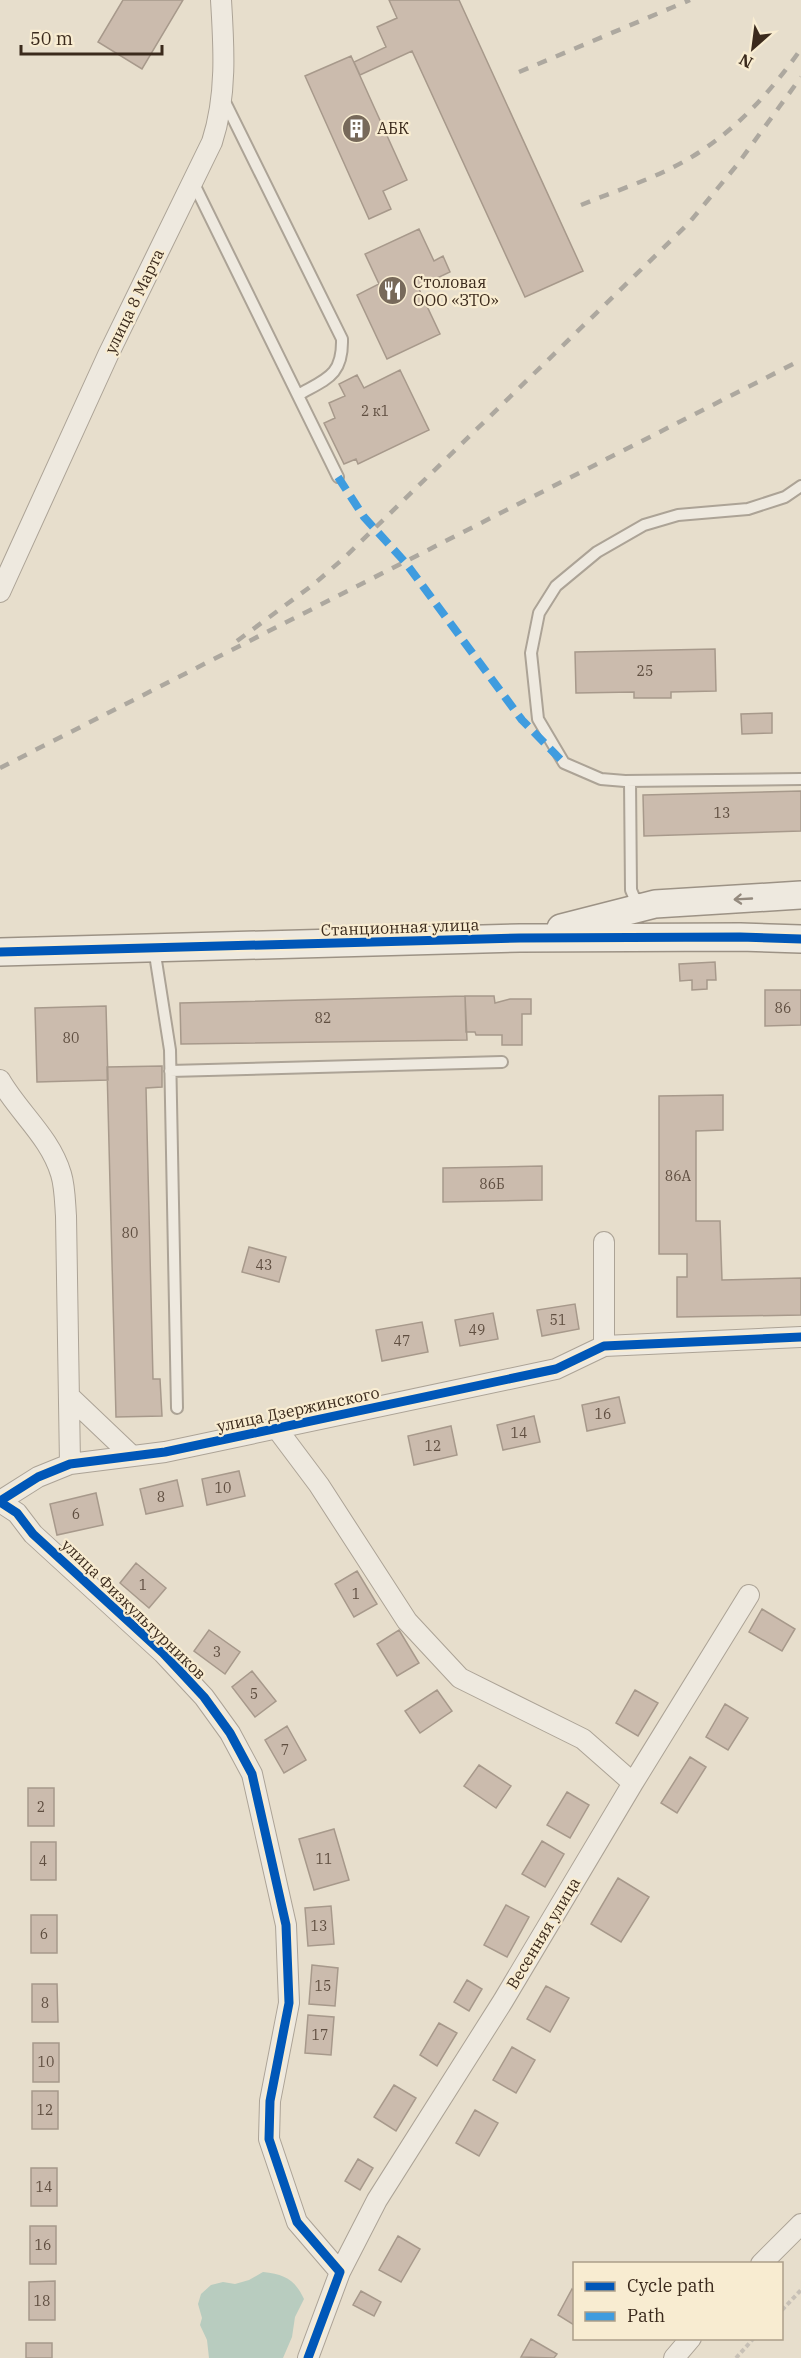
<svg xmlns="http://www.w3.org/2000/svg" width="801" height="2358" font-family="'IBM Plex Serif',serif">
  <rect width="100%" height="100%" fill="#e7decc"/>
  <path fill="#b8ccbf" d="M 263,2272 C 285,2274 295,2280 304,2299 L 295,2317 L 292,2337 L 283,2358 L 209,2358 L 207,2340 L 200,2325 L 202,2318 L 198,2304 L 201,2294 L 211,2285 L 223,2282 L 235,2284 L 249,2280 Z"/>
  <path fill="#cbbbad" stroke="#a7998b" stroke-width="1.5" d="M 123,0 L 183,0 L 142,69 L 98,42 Z
    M 389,0 L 459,0 L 583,271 L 525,297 L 412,51 L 360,75 L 354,62 L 386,47 L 377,27 L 397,18 Z
    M 351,56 L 407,180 L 383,191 L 391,209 L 369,219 L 305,76 Z
    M 419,229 L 434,261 L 443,256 L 450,272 L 418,287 L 440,334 L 387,359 L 357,295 L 379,284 L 365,254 Z
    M 400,370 L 429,430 L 358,464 L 356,459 L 344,464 L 324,423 L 335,418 L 329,403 L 345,396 L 339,384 L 357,375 L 364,388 Z
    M 715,649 L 716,691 L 671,692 L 671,698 L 634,698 L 634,692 L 576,693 L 575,652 Z
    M 772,713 L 772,733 L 742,734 L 741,714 Z
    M 801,791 L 801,831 L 644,836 L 643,795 Z
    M 715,962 L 716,980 L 707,980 L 707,989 L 692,990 L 692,980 L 680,981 L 679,964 Z
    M 765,990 L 801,990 L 801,1025 L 765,1026 Z
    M 465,996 L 467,1040 L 181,1044 L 180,1003 Z
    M 465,996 L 494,996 L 495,1003 L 510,999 L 531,999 L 531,1014 L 522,1014 L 522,1045 L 502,1045 L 502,1035 L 476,1035 L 475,1032 L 466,1032 Z
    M 106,1006 L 108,1080 L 37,1082 L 35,1008 Z
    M 162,1066 L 162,1087 L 146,1088 L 153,1379 L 160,1379 L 162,1416 L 116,1417 L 107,1067 Z
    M 723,1095 L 723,1130 L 696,1131 L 696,1221 L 720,1221 L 722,1280 L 801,1278 L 801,1315 L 677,1317 L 677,1277 L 687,1277 L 687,1254 L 659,1254 L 659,1096 Z
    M 542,1166 L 542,1200 L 443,1202 L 443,1168 Z
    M 249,1247 L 286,1257 L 279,1282 L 242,1272 Z
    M 575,1304 L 579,1329 L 542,1336 L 537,1310 Z
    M 493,1313 L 498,1339 L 460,1346 L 455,1320 Z
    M 422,1322 L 428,1352 L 382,1361 L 376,1330 Z
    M 619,1397 L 625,1423 L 587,1431 L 582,1405 Z
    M 534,1416 L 540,1442 L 503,1450 L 497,1425 Z
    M 451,1426 L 457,1455 L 414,1465 L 408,1436 Z
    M 239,1471 L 245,1496 L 207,1505 L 202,1479 Z
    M 177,1480 L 183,1506 L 146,1514 L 140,1489 Z
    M 96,1493 L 103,1525 L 57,1535 L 50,1504 Z
    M 136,1563 L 166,1588 L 149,1608 L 120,1583 Z
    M 357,1571 L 377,1604 L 354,1617 L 335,1584 Z
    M 762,1609 L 795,1629 L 782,1651 L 749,1632 Z
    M 209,1630 L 240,1652 L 225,1674 L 194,1651 Z
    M 399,1630 L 419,1663 L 397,1676 L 377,1644 Z
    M 252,1671 L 276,1701 L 255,1717 L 232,1687 Z
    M 437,1690 L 452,1711 L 420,1733 L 405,1711 Z
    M 635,1690 L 658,1703 L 638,1736 L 616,1723 Z
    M 725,1704 L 748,1718 L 728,1750 L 706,1737 Z
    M 287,1726 L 306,1760 L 284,1773 L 265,1740 Z
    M 690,1757 L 706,1767 L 677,1813 L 661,1803 Z
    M 479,1765 L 511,1786 L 496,1808 L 464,1786 Z
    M 28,1788 L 54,1788 L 54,1826 L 28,1826 Z
    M 567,1792 L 589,1805 L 570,1838 L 547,1825 Z
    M 334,1829 L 349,1880 L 314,1890 L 299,1839 Z
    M 542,1841 L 564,1854 L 545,1887 L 522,1874 Z
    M 31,1842 L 56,1842 L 56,1880 L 31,1880 Z
    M 618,1878 L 649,1897 L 621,1942 L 591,1924 Z
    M 506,1905 L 529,1917 L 507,1957 L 484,1945 Z
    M 331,1906 L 334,1944 L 308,1946 L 305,1908 Z
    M 31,1915 L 57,1915 L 57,1953 L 31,1953 Z
    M 312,1965 L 338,1968 L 335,2006 L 309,2004 Z
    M 467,1980 L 482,1989 L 469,2011 L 454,2002 Z
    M 32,1984 L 57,1984 L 58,2022 L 32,2022 Z
    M 546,1986 L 569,1998 L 550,2032 L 527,2019 Z
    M 308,2015 L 334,2017 L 331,2055 L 305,2053 Z
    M 439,2023 L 457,2033 L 437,2066 L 420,2055 Z
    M 33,2043 L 59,2043 L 59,2082 L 33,2082 Z
    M 512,2047 L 535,2060 L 516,2093 L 493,2080 Z
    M 394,2085 L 416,2098 L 396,2131 L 374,2117 Z
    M 32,2091 L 58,2091 L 58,2129 L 32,2129 Z
    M 475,2110 L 498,2123 L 479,2156 L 456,2143 Z
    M 358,2159 L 373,2168 L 360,2190 L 345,2181 Z
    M 31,2168 L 57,2168 L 57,2206 L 31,2206 Z
    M 30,2226 L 56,2226 L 56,2264 L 30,2264 Z
    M 398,2236 L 420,2249 L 401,2282 L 379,2270 Z
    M 55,2281 L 55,2320 L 29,2320 L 29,2282 Z
    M 572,2289 L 574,2291 L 574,2325 L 558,2315 Z
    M 361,2291 L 381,2302 L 374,2316 L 353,2305 Z
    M 531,2339 L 557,2354 L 554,2358 L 521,2357 Z
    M 26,2343 L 52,2343 L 52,2358 L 26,2358 Z"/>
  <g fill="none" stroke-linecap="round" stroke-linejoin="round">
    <defs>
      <path id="lane" d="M 223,98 L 342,339 C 343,376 326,379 298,395
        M 193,182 L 338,477
        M 801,486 L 785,497 L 748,509 L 678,515 L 644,525 L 597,552 L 556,586 L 539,613 L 531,653 L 538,719 L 564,763 L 601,779 L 625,781 L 801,779
        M 630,781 L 631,890 L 634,897 L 643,902
        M 154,948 L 170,1050 L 177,1408
        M 170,1071 L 502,1062"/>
      <path id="street" d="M 0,592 L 108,355 L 212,142 C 227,96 224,47 221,0
        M 0,1080 C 19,1113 50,1137 61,1174 C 65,1187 65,1203 66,1216 L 70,1464
        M 604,1346 L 604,1242
        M 70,1397 L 132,1456
        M 277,1429 L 319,1485 L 407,1621 L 460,1678 L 583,1739 L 633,1783
        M 0,1501 L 38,1477 L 70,1464 L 165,1452 L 556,1369 L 604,1346 L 801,1337
        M 0,1502 L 17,1513 L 33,1534 L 163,1653 L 204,1697 L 230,1733 L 252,1774 L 286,1925 L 289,2003 L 270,2101 L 269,2139 L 297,2222 L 340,2272 L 308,2358
        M 761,2264 L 801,2224
        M 340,2272 L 377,2200 L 503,2001 L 633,1783 L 749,1595
        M 674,2358 L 691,2338"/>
      <path id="secondary" d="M 561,928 L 655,904 L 801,895
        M 0,952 L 520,938 L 740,937 L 801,939"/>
    </defs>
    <use href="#lane" stroke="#aca396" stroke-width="14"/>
    <use href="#street" stroke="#aca396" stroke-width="22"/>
    <use href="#secondary" stroke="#9c9285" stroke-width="30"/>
    <path stroke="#c7c0b6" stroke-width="4" stroke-dasharray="4.5 3" stroke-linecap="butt" d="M 782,2310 L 801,2290
      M 736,2358 L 754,2338"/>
    <use href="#lane" stroke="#eee9df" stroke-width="10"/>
    <use href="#street" stroke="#eee9df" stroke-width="20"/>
    <use href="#secondary" stroke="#eee9df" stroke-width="27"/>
    <path stroke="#ada89f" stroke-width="4.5" stroke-dasharray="10 10" stroke-linecap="butt" d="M 519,72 L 690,0
      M 581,205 C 620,189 663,176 698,153 C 740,126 772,90 801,49
      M 237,641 L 314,584 L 344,558 L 688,224 L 737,165 L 801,77
      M 0,768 L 801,360"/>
    <path stroke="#3f9cdf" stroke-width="8" stroke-dasharray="15 8" stroke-linecap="butt" d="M 338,477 L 364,517 L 405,562 L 522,720 L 564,763"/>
    <defs>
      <path id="cycleway" d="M 0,952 L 520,938 L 740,937 L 801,939
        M 0,1501 L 38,1477 L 70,1464 L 165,1452 L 556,1369 L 604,1346 L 801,1337
        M 0,1502 L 17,1513 L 33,1534 L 163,1653 L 204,1697 L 230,1733 L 252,1774 L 286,1925 L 289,2003 L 270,2101 L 269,2139 L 297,2222 L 340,2272 L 308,2358"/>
    </defs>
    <use href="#cycleway" stroke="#f8ecd1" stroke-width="13"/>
    <use href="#cycleway" stroke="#0057b8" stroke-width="9"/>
  </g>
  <defs><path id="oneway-shaft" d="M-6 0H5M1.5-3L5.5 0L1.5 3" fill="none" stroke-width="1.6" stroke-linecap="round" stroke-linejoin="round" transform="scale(1.5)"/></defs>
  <use stroke="#948a7e" href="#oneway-shaft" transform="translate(743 899) rotate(177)"/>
  <defs>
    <symbol id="building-disc" viewBox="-11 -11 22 22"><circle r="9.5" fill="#77695a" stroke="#f8ecd1"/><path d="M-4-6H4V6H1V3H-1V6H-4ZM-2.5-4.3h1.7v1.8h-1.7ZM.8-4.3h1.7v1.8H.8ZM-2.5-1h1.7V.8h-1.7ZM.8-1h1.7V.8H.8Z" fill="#fff"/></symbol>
    <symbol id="restaurant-disc" viewBox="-11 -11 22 22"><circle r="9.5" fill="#77695a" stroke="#f8ecd1"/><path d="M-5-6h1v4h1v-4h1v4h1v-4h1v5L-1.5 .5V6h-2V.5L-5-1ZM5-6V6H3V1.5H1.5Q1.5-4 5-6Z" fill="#fff"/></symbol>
  </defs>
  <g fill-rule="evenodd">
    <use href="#building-disc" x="340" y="112" width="33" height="33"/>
    <use href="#restaurant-disc" x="376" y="274" width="33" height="33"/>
  </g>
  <g text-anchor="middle" stroke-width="4.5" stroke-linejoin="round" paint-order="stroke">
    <g font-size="14" fill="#5f4e40">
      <text x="375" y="416">2 к1</text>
      <text x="645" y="676">25</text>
      <text x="722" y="818">13</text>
      <text x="783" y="1013">86</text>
      <text x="323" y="1023">82</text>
      <text x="71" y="1043">80</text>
      <text x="678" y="1181">86А</text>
      <text x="492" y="1189">86Б</text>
      <text x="130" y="1238">80</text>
      <text x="264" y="1270">43</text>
      <text x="558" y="1325">51</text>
      <text x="477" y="1335">49</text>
      <text x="402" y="1346">47</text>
      <text x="603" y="1419">16</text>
      <text x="519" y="1438">14</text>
      <text x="433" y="1451">12</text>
      <text x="223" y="1493">10</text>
      <text x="161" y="1502">8</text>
      <text x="76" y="1519">6</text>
      <text x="143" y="1590">1</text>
      <text x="356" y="1599">1</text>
      <text x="217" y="1657">3</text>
      <text x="254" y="1699">5</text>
      <text x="285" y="1755">7</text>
      <text x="41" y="1812">2</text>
      <text x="324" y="1864">11</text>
      <text x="43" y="1866">4</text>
      <text x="319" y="1931">13</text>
      <text x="44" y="1939">6</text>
      <text x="323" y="1991">15</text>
      <text x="45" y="2008">8</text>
      <text x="320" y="2040">17</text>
      <text x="46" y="2067">10</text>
      <text x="45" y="2115">12</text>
      <text x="44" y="2192">14</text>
      <text x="43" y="2250">16</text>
      <text x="42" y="2306">18</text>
    </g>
    <g font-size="16" fill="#3b2a1c" stroke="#f8ecd1" text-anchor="start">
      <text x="377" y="134">АБК</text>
      <text x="413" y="288">Столовая<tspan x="413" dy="18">ООО «ЗТО»</tspan></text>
    </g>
    <g font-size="16" fill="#3b2a1c" stroke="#f8ecd1">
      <text transform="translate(134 301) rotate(-64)" y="6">улица 8 Марта</text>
      <text transform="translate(400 927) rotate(-2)" y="6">Станционная улица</text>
      <text transform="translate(298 1409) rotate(-12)" y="6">улица Дзержинского</text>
      <text transform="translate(134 1609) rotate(44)" y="6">улица Физкультурников</text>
      <text transform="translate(543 1933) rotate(-59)" y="6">Весенняя улица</text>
    </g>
  </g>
  <rect x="573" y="2262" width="210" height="78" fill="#f8ecd1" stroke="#ac9e89" stroke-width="1.5"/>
  <rect x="585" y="2282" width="30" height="9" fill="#0057b8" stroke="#ac9e89" stroke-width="1.5"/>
  <text x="627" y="2292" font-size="18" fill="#3b2a1c">Cycle path</text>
  <rect x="585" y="2312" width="30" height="9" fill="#3f9cdf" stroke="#ac9e89" stroke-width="1.5"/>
  <text x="627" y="2322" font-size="18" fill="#3b2a1c">Path</text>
  <g transform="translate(753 48) rotate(208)" stroke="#f8ecd1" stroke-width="4.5" paint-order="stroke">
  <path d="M0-4.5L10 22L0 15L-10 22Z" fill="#3b2a1c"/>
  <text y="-9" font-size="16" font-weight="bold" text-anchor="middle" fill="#3b2a1c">N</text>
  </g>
  <path d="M21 45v9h141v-9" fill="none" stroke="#3b2a1c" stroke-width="3"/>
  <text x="30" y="45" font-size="18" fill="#3b2a1c" stroke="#f8ecd1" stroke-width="4.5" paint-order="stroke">50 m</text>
</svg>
